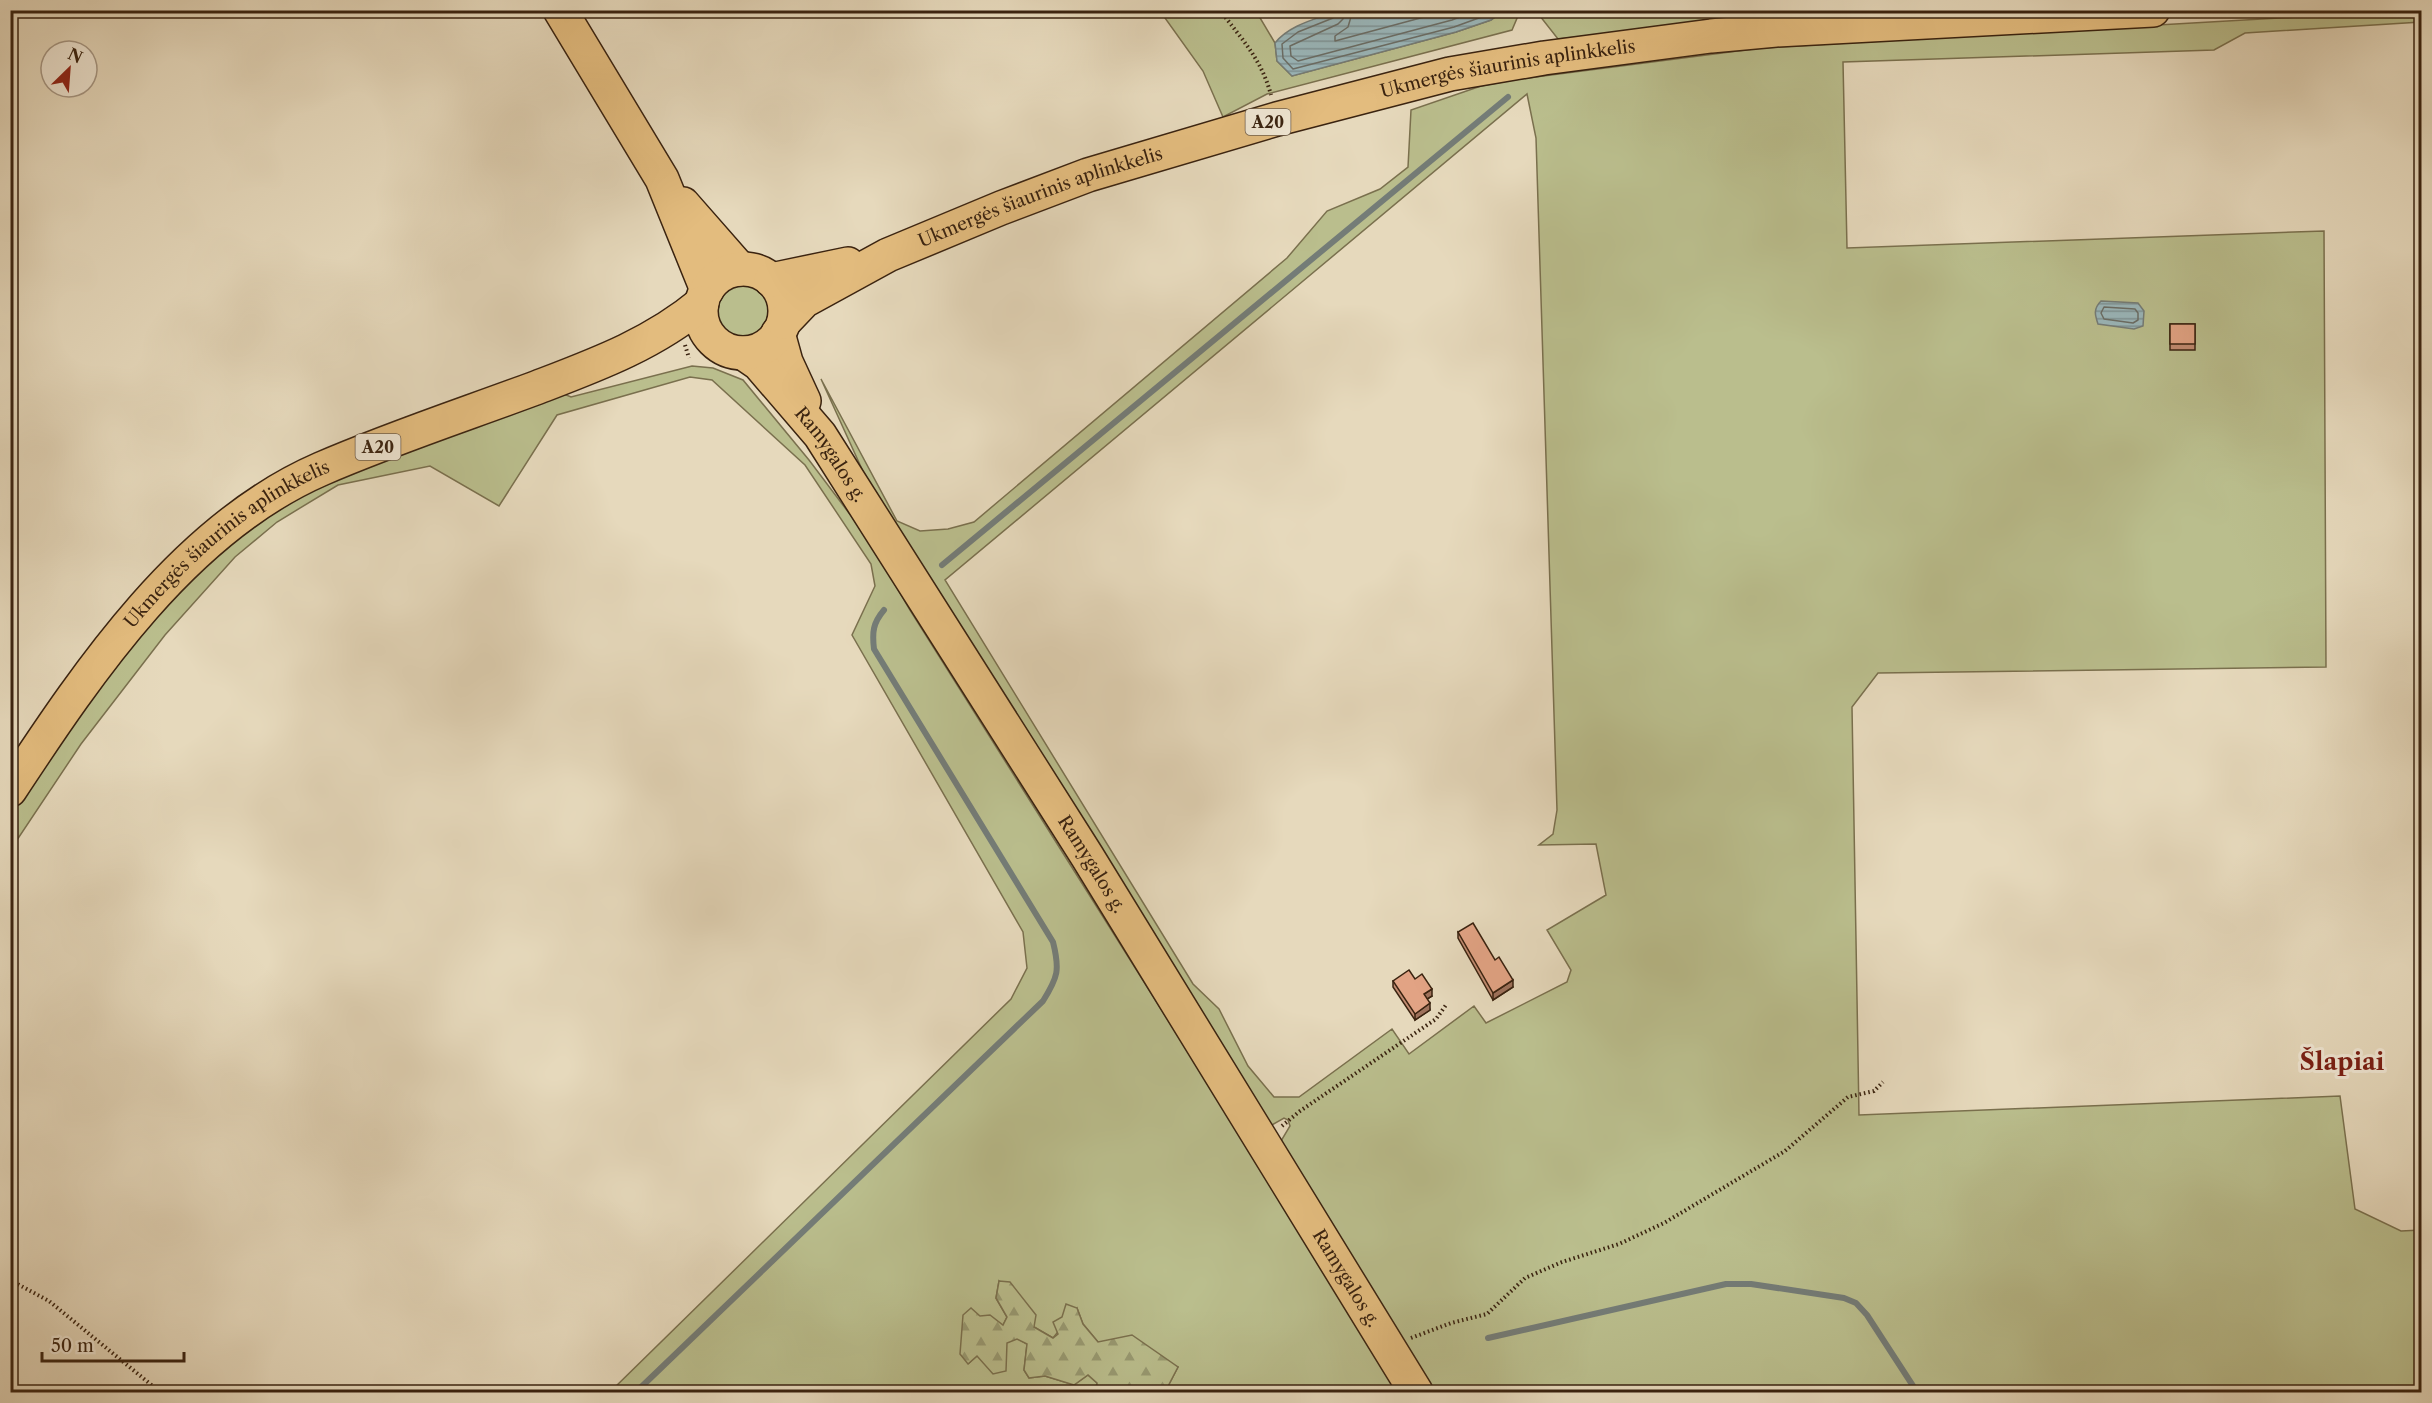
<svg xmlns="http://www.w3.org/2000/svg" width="2432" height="1403" font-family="'Libre Caslon Text',serif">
  <defs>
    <pattern id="forest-firs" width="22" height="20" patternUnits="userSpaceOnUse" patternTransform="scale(1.5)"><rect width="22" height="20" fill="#babe8d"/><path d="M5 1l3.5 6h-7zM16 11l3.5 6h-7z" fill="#989a72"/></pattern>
    <pattern id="water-rules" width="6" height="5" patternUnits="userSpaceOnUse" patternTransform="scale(1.5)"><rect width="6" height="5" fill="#9ab7bb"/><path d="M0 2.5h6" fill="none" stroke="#7f9497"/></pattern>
  </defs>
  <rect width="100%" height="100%" fill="#e6d9bc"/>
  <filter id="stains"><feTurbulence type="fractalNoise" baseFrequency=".00333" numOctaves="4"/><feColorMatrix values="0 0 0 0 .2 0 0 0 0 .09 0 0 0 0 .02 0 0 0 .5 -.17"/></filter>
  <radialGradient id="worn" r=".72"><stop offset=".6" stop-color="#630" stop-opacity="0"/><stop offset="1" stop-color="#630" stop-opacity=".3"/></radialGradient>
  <path fill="#babe8d" stroke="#7a704e" stroke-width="1.5" fill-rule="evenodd" d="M 1773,10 L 1774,16 L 1558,39 L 1536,11 Z
    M 1160,11 L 1256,11 L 1275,43 L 1277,61 L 1292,76 L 1456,32 L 1491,20 L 1503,11 L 1536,11 L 1518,16 L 1512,30 L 1267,94 L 1223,117 L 1203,71 Z
    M 2402,11 L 2421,11 L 2421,22 L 2245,33 L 2214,50 L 1843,62 L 1847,248 L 2324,231 L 2326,667 L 1878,673 L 1852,707 L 1859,1115 L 2340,1096 L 2355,1209 L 2401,1231 L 2421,1230 L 2421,1392 L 1433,1392 L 1281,1141 L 1290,1126 L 1288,1120 L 1284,1118 L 1272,1125 L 1263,1122 L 881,511 L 821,379 L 897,521 L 920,531 L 948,529 L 974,522 L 1287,258 L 1327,211 L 1380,189 L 1408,167 L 1411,110 L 1481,86 L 1513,80 L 1761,48 ZM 1527,94 L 1536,138 L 1557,810 L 1553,834 L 1539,845 L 1596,844 L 1606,895 L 1547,930 L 1571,970 L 1567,982 L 1486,1023 L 1474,1006 L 1409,1054 L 1392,1029 L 1299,1097 L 1274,1097 L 1248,1066 L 1219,1009 L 1193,984 L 945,580 Z
    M715 311a28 28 0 1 1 56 0a28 28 0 1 1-56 0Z
    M 692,366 L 713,368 L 743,380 L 809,460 L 870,541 L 910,610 L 1402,1392 L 1165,1392 L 1178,1367 L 1098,1342 L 1083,1324 L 1077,1308 L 1053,1338 L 1034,1327 L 999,1281 L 996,1298 L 1007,1317 L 1003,1325 L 968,1364 L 977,1356 L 1017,1338 L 1027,1344 L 1024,1370 L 1029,1378 L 1045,1376 L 1074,1385 L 1088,1375 L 1097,1383 L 1095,1392 L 927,1392 L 923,1390 L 920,1392 L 610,1392 L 1011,999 L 1027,968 L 1023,932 L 852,635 L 875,586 L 871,564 L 805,465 L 712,380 L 690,377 L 557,415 L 499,506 L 430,466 L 338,485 L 277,522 L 235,557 L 165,635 L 81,744 L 11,849 L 11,814 L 59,740 L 124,651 L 183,582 L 242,529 L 294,496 L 559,392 L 571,397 Z"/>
  <path fill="url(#forest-firs)" stroke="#7a704e" stroke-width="1.5" d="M 999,1281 L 1010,1282 L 1036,1315 L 1034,1327 L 1053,1338 L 1058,1334 L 1053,1322 L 1062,1317 L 1066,1304 L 1077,1308 L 1083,1324 L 1098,1342 L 1132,1335 L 1178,1367 L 1165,1392 L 1095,1392 L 1097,1383 L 1088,1375 L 1074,1385 L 1045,1376 L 1029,1378 L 1024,1370 L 1027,1344 L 1017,1339 L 1007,1343 L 1006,1371 L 993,1374 L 977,1356 L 968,1364 L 960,1354 L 963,1315 L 971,1308 L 980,1316 L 990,1315 L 1003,1325 L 1007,1317 L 996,1298 Z"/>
  <path fill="url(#water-rules)" stroke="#747c77" stroke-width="1.5" d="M 1337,11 L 1337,10 L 1503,11 L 1491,20 L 1456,32 L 1292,76 L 1277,61 L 1275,43 C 1289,25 1316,19 1337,11 Z
    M 2101,301 L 2138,303 L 2144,311 L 2143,326 L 2134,329 L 2098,324 C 2095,315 2093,309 2101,301 Z"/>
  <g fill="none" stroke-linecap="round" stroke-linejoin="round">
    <path stroke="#6a6d66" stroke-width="1.5" d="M 1337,10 L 1333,18 L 1298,32 L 1282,44 L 1283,58 L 1293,69 L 1454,27 L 1487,15 L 1493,10
      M 1344,10 L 1343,19 L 1338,24 L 1290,46 L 1291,56 L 1298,61 L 1452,20 L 1478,10
      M 1353,10 L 1348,27 L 1335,36 L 1335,41 L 1450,10
      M 2104,307 L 2135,309 L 2138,313 L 2138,320 L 2133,323 L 2104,319 L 2101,313 Z"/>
    <path stroke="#747c77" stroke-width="6" d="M 942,565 L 1508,97
      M 1488,1338 L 1726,1284 L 1751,1284 L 1844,1298 L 1856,1303 L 1867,1315 L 1917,1392
      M 636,1392 L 1043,1001 C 1058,977 1060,970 1053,942 L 874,649 C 872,632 873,623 884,610"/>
    <defs>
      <g id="major">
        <path d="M 560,10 L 662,179 L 707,290"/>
        <path d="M 683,204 L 740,269"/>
        <path d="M 778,333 L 786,362 L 804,401"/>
        <path id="s1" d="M 743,353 L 759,364 L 820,435 L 1087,856 L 1416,1392"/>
      </g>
      <g id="highway">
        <circle cx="743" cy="311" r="42"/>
        <path d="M 771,280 L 848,264"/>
        <path id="s2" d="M 784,322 L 804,301 L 888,255 L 1001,208 L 1088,175 L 1277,119 L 1450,74 L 1544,58 L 1711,36 L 1776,30 L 2153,10"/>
        <path id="s3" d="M 10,790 C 89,670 185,528 321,469 C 390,439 463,415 533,389 C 593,366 652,345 702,303"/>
      </g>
    </defs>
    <use href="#major" stroke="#3a2310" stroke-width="36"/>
    <use href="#highway" stroke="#3a2310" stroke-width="36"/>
    <path stroke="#3a2310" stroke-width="4" stroke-dasharray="1.5 3" stroke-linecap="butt" d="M 1220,10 C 1242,40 1261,58 1271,95
      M 685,345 L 689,358
      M 1282,1126 L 1300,1111 L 1436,1019 L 1446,1005
      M 10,1280 L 49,1301 L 160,1392
      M 1411,1338 L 1451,1323 L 1487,1314 L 1525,1278 L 1562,1262 L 1619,1244 L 1664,1223 L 1785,1151 L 1848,1097 L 1874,1091 L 1883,1082"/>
    <use href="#major" stroke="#e3bc7e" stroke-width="33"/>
    <use href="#highway" stroke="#e3bc7e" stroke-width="33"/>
  </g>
  <path fill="#c28c72" stroke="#3a2310" stroke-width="1.5" d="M 2170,324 L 2195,324 L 2195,350 L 2170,350 Z
    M 1458,932 L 1495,960 L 1513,987 L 1493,1000 L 1458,938 Z
    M 1415,979 L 1432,996 L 1427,999 L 1430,1010 L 1415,1020 L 1393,987 L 1393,981 Z"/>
  <path fill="#9e725c" stroke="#3a2310" stroke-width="1.5" d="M 1513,980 L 1513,987 L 1493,1000 L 1493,993 Z
    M 1432,989 L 1432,996 L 1424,1001 L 1424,994 Z
    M 1430,1003 L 1430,1010 L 1415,1020 L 1415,1014 Z"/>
  <path fill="#e2a384" stroke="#3a2310" stroke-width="1.5" d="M 2170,324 L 2195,324 L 2195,344 L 2170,344 Z
    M 1473,923 L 1495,960 L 1499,957 L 1513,980 L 1493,993 L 1458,932 Z
    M 1409,970 L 1415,979 L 1422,974 L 1432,989 L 1424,994 L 1430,1003 L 1415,1014 L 1393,981 Z"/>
  <g text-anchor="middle" stroke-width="6" stroke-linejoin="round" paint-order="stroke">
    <g fill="#efe6d3" stroke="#705e4a" stroke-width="1.5">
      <rect x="1245.5" y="109" width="45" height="26" rx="4.5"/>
      <rect x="355.5" y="434" width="45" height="26" rx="4.5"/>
    </g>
    <g font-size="16" font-weight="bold" fill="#3a2310">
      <text x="1268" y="128">A20</text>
      <text x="378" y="453">A20</text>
    </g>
    <g font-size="18" fill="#3a2310" stroke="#efe6d3">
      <text dy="6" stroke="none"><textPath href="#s2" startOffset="774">Ukmergės šiaurinis aplinkkelis</textPath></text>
      <text dy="6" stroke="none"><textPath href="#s2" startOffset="288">Ukmergės šiaurinis aplinkkelis</textPath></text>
      <text dy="6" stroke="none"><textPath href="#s1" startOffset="135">Ramygalos g.</textPath></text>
      <text dy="6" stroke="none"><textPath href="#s3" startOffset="332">Ukmergės šiaurinis aplinkkelis</textPath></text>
      <text dy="6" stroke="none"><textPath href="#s1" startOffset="621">Ramygalos g.</textPath></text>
      <text dy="6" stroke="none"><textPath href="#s1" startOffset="1107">Ramygalos g.</textPath></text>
    </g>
    <g font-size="24" font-weight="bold" fill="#7a1f14" stroke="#efe6d3">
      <text x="2342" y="1070">Šlapiai</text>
    </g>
  </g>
  <rect width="2432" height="1403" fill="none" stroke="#e6d9bc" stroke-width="36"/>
  <rect x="12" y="12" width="2408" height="1379" fill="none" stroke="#3a2310" stroke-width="3"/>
  <rect x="18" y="18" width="2396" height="1367" fill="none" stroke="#3a2310" stroke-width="1.5"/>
  <g transform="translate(69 69) rotate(25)"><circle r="28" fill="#efe6d3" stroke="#a79885" stroke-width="1.5"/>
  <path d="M0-4.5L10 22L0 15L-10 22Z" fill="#8f2418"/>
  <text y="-9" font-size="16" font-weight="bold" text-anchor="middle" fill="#3a2310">N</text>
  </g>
  <path d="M42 1352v9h142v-9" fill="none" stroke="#3a2310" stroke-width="3"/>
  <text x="51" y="1352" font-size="18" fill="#3a2310" stroke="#efe6d3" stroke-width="4.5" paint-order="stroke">50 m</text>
  <rect width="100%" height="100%" filter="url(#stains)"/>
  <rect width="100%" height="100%" fill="url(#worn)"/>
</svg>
